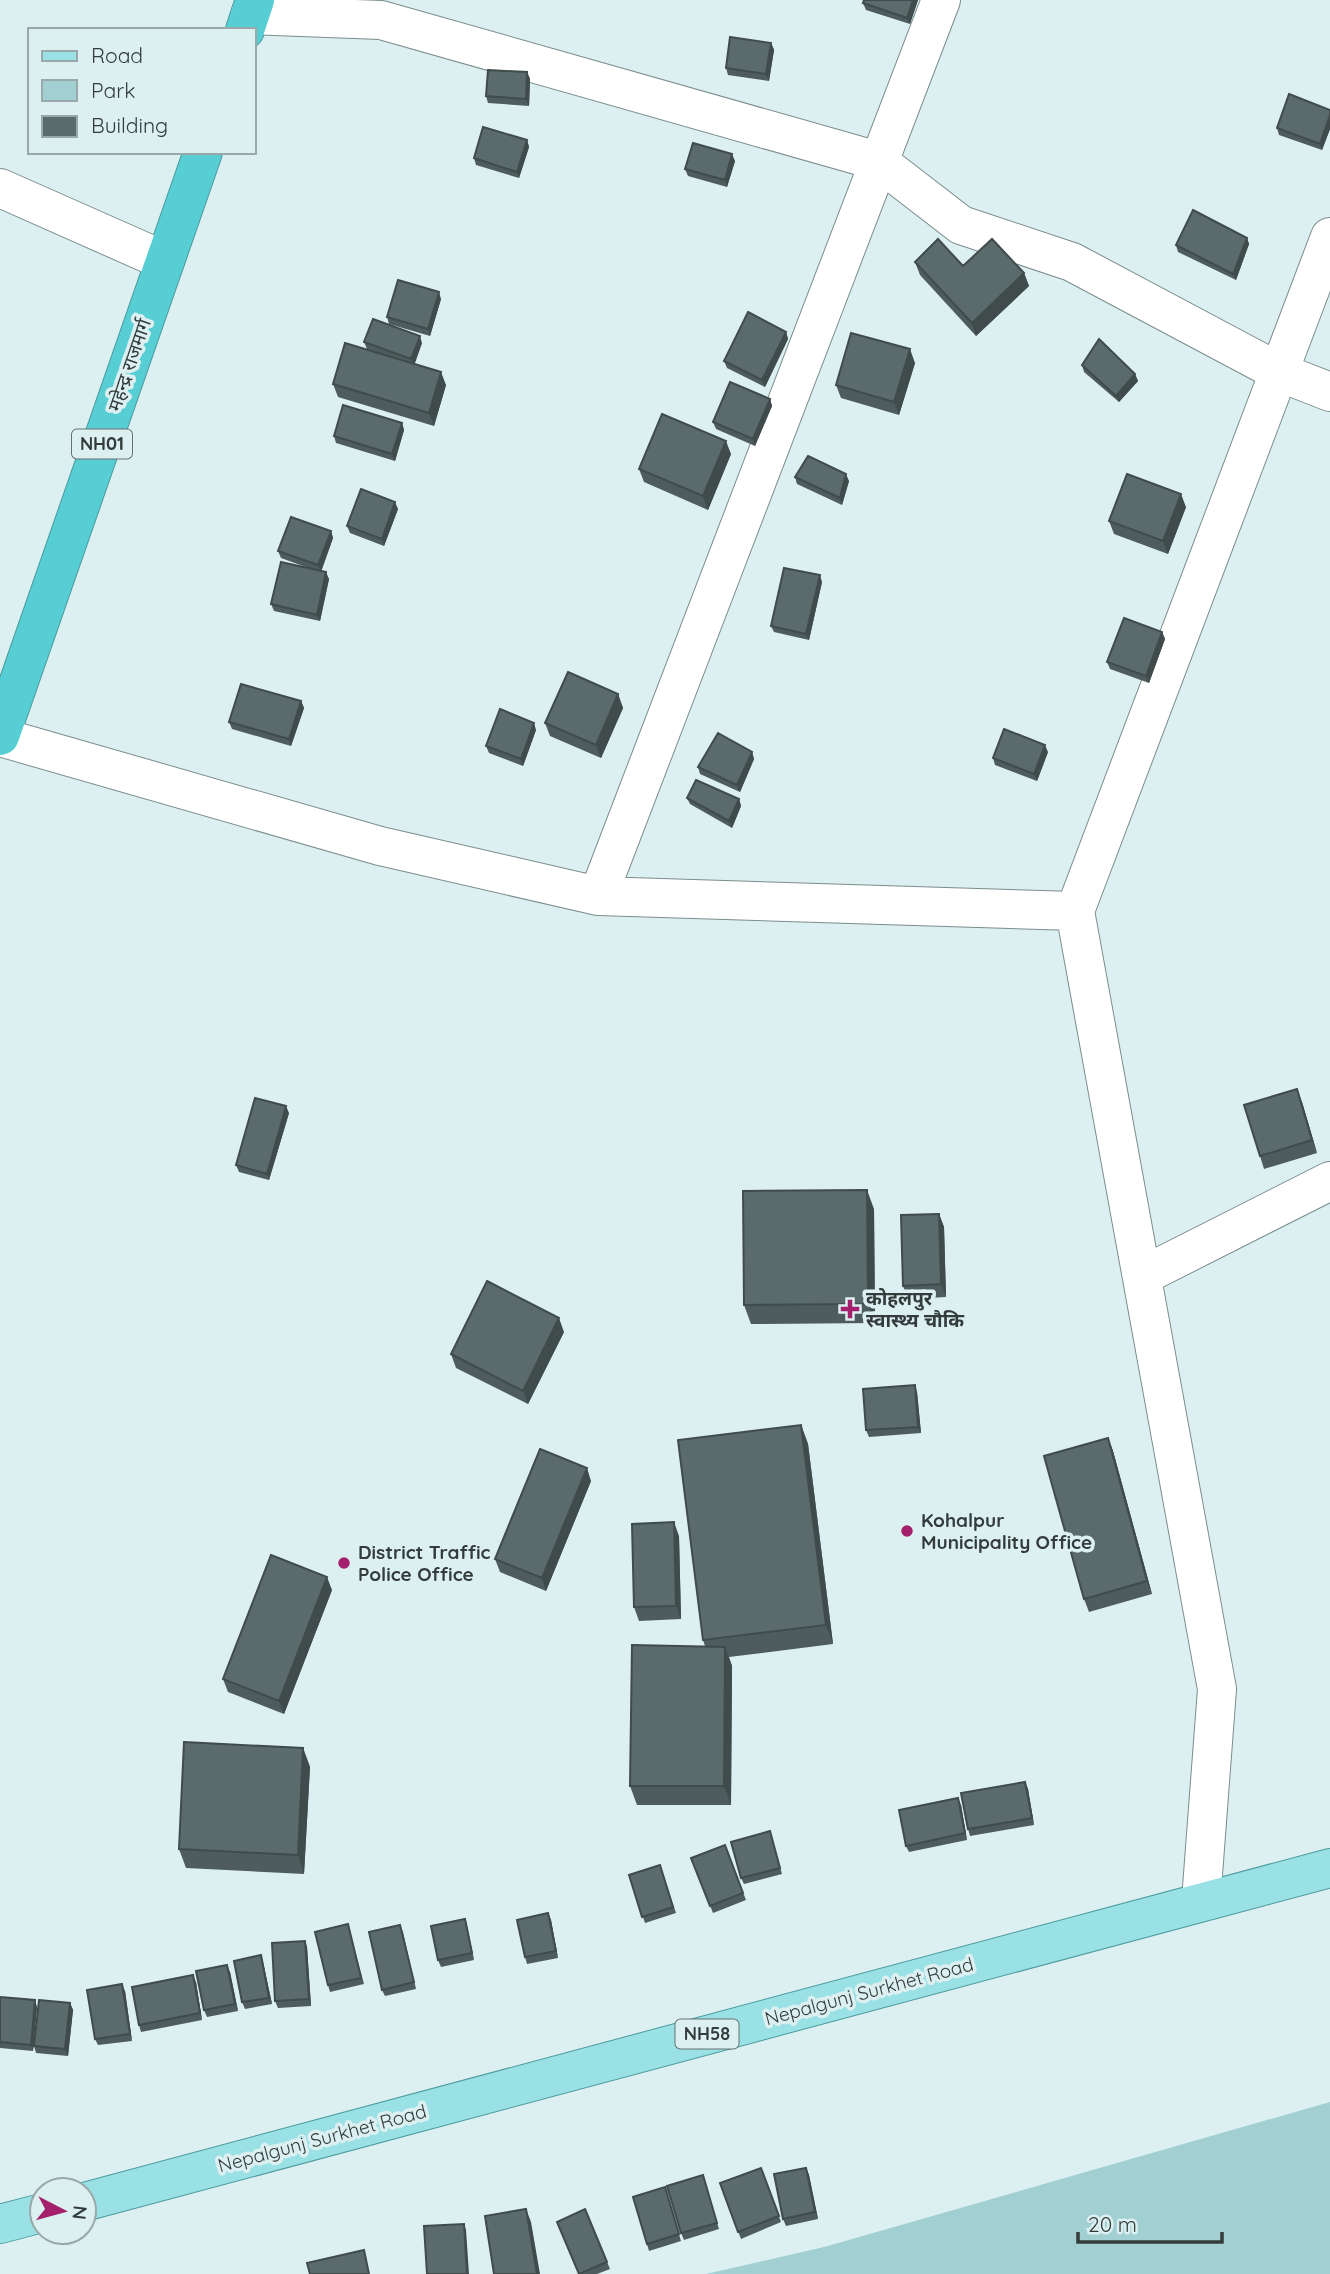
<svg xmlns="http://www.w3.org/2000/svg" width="1330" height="2274" font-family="Quicksand,'Noto Sans Devanagari',sans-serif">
  <rect width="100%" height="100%" fill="#ddf0f1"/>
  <path fill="#a2cfd2" d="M 1330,2102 L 1330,2274 L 706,2274 L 824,2247 Z"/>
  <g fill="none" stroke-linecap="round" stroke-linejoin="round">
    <defs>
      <path id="street" d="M 250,15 L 381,20 L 878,161 L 961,225 L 1072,262 L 1279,372 L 1330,392
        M 0,188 L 165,261
        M 0,737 L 380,846 L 598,896 L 1075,911
        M 598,896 L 941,0
        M 1142,1276 L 1330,1181
        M 1201,1901 L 1217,1689 L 1075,911 L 1330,237"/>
      <path id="primary" d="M 84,2202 L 1330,1868
        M 0,2224 L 42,2213"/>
      <path id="highway" d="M 245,30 L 255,0
        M 0,736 L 203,152"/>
    </defs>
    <use href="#street" stroke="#7b8c8d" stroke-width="40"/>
    <use href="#primary" stroke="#4a9a9e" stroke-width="40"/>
    <use href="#highway" stroke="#4a9a9e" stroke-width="40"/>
    <use href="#street" stroke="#fff" stroke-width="38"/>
    <use href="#primary" stroke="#9ae1e5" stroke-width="38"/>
    <use href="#highway" stroke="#57cdd4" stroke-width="38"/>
  </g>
  <path fill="#4e5c5d" d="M 918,0 L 910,24 L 866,10 L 863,3 Z
    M 771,43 L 774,50 L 769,81 L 728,75 L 726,68 Z
    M 527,72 L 530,79 L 529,106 L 488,103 L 486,96 Z
    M 1330,110 L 1330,129 L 1322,150 L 1279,135 L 1277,128 Z
    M 527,140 L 529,147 L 519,178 L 476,165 L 474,158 Z
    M 735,161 L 727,187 L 688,176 L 685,169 Z
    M 1247,238 L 1249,244 L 1236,280 L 1178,252 L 1176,245 Z
    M 915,262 L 1024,273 L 1029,286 L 976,336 L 920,275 Z
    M 441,299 L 430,336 L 389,324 L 387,317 Z
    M 786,332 L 788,339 L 765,387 L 727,368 L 724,361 Z
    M 364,342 L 422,343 L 414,364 L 446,385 L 434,426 L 338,397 L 333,384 L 379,353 L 367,349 Z
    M 915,363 L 899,415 L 841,398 L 836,385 Z
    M 1082,365 L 1135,374 L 1138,381 L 1119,402 L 1084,372 Z
    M 770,399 L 772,406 L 755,446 L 716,429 L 713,422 Z
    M 402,423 L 404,430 L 395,461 L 336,443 L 334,436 Z
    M 731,454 L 708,510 L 644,482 L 639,469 Z
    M 795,477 L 849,481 L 842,505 L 797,484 Z
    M 1186,507 L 1168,554 L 1114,534 L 1109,521 Z
    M 398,509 L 384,546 L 350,533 L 347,526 Z
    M 331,531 L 333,538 L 321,571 L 329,579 L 320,621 L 274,611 L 271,604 L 314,570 L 281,558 L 278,551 Z
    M 822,582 L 809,640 L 774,632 L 771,626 Z
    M 1162,632 L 1165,639 L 1149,683 L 1110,669 L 1107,662 Z
    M 618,694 L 623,708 L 601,758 L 550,736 L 545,723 Z
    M 301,701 L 304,708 L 291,746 L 232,729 L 229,722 Z
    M 536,730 L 523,766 L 489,753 L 486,746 Z
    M 752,752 L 754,759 L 740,792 L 700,774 L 698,767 Z
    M 1048,752 L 1037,781 L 995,765 L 993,758 Z
    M 687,798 L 739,799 L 741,806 L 732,828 L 690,804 Z
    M 1302,1102 L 1317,1153 L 1264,1169 L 1260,1156 Z
    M 289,1113 L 269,1180 L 239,1172 L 236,1165 Z
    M 874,1209 L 875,1323 L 751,1324 L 744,1305 Z
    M 939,1214 L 944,1227 L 946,1297 L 908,1299 L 903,1286 Z
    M 564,1332 L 528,1404 L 456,1368 L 451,1354 Z
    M 917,1392 L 921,1433 L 869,1437 L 866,1430 Z
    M 801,1425 L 808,1444 L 833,1644 L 729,1657 L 732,1666 L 731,1805 L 637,1805 L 630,1786 L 705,1646 L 703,1640 Z
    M 1108,1438 L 1113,1451 L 1152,1594 L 1089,1612 L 1084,1599 Z
    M 591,1481 L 546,1591 L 500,1572 L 495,1559 Z
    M 679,1536 L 681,1619 L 639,1621 L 634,1607 Z
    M 332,1590 L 284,1714 L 228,1692 L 223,1679 Z
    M 303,1748 L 310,1767 L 304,1874 L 186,1868 L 179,1849 Z
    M 1025,1782 L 1028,1789 L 1034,1825 L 970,1836 L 968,1829 Z
    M 961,1805 L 967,1840 L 909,1852 L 906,1846 Z
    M 772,1838 L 782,1874 L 744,1884 L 741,1878 Z
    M 725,1845 L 746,1900 L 713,1913 L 691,1858 Z
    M 660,1865 L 676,1913 L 645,1923 L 629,1875 Z
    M 548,1913 L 551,1920 L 558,1958 L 527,1964 L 525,1957 Z
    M 465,1919 L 467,1926 L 474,1960 L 441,1967 L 438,1960 Z
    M 348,1924 L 364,1984 L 330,1992 L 328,1985 Z
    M 400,1925 L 416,1989 L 385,1996 L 382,1990 Z
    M 305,1941 L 307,1947 L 311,2006 L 278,2008 L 275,2001 Z
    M 263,1962 L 272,2004 L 245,2009 L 242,2002 Z
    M 230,1972 L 238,2011 L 207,2017 L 204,2010 Z
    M 196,1982 L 202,2020 L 141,2032 L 139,2025 Z
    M 125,1991 L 132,2041 L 98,2045 L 95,2039 Z
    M 0,1997 L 37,2007 L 33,2051 L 0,2048 Z
    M 70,2003 L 73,2010 L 68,2056 L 36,2053 L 34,2046 Z
    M 761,2168 L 781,2222 L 741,2239 L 720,2183 Z
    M 806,2168 L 809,2175 L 818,2219 L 786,2226 L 783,2219 Z
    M 705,2182 L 719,2229 L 684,2240 L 681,2233 Z
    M 665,2187 L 681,2241 L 649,2251 L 633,2197 Z
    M 585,2209 L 610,2269 L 597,2274 L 579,2274 Z"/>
  <path fill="#404b4c" d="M 913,0 L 918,0 L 910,24 L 907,18 Z
    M 771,43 L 774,50 L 769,81 L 766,74 Z
    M 527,72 L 530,79 L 529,106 L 526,99 Z
    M 1330,115 L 1330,129 L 1322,150 L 1320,144 Z
    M 527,140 L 529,147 L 519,178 L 517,172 Z
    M 732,154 L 735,161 L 727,187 L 725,180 Z
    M 1247,238 L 1249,244 L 1236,280 L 1233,274 Z
    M 1024,273 L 1029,286 L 976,336 L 972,323 Z
    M 439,292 L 441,299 L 430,336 L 428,329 Z
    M 786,332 L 788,339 L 765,387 L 762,380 Z
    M 420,336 L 422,343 L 414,366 L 411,359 Z
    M 910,349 L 915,363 L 899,415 L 894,402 Z
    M 441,372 L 446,385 L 434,426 L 429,413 Z
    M 1135,374 L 1138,381 L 1119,402 L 1116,396 Z
    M 770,399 L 772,406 L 755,446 L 753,439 Z
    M 402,423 L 404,430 L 395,461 L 392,454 Z
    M 726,441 L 731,454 L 708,510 L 703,496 Z
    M 846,474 L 849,481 L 842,505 L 840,498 Z
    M 1181,494 L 1186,507 L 1168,554 L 1163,541 Z
    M 395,502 L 398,509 L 384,546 L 382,539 Z
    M 331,531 L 333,538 L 321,572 L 318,565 Z
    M 326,572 L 329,579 L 320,621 L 317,615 Z
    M 820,575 L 822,582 L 809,640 L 806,634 Z
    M 1162,632 L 1165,639 L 1149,683 L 1146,676 Z
    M 618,694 L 623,708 L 601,758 L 596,745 Z
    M 301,701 L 304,708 L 291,746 L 289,739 Z
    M 534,723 L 536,730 L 523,766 L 521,759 Z
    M 1045,745 L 1048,752 L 1037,781 L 1034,774 Z
    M 752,752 L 754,759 L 740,792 L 737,785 Z
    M 739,799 L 741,806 L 732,828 L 729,821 Z
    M 1297,1089 L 1302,1102 L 1317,1153 L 1312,1140 Z
    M 286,1106 L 289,1113 L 269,1180 L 267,1174 Z
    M 867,1190 L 874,1209 L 875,1323 L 868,1304 Z
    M 939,1214 L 944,1227 L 946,1297 L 941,1284 Z
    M 559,1318 L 564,1332 L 528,1404 L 523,1391 Z
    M 915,1385 L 917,1392 L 921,1433 L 918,1427 Z
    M 801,1425 L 808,1444 L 833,1644 L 826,1625 Z
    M 1108,1438 L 1113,1451 L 1152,1594 L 1147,1581 Z
    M 587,1468 L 591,1481 L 546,1591 L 542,1578 Z
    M 674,1522 L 679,1536 L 681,1619 L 676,1606 Z
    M 327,1577 L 332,1590 L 284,1714 L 279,1701 Z
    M 725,1647 L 732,1666 L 731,1805 L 724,1786 Z
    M 303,1748 L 310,1767 L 304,1874 L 298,1855 Z
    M 1025,1782 L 1028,1789 L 1034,1825 L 1032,1818 Z
    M 958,1798 L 961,1805 L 967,1840 L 965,1833 Z
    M 548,1913 L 551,1920 L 558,1958 L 556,1951 Z
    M 465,1919 L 467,1926 L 474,1960 L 472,1953 Z
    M 400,1925 L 403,1932 L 416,1989 L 414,1982 Z
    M 305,1941 L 307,1947 L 311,2006 L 309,1999 Z
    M 261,1955 L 263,1962 L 272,2004 L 269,1998 Z
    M 227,1965 L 230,1972 L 238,2011 L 235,2004 Z
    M 193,1975 L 196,1982 L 202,2020 L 200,2013 Z
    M 122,1984 L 125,1991 L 132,2041 L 130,2034 Z
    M 35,2000 L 37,2007 L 33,2051 L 31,2045 Z
    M 70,2003 L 73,2010 L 68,2056 L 65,2049 Z
    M 806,2168 L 809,2175 L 818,2219 L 815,2212 Z
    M 526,2209 L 531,2222 L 540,2274 L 537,2274 Z
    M 464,2224 L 466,2230 L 469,2274 L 467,2274 Z"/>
  <path fill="#5b6b6c" stroke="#404b4c" stroke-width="2" d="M 864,0 L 913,0 L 907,18 L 863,3 Z
    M 730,37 L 771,43 L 766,74 L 726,68 Z
    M 488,70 L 527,72 L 526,99 L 486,96 Z
    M 1289,94 L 1330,110 L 1330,115 L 1320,144 L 1277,128 Z
    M 483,127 L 527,140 L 517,172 L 474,158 Z
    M 693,143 L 732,154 L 725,180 L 685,169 Z
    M 1193,210 L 1247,238 L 1233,274 L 1176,245 Z
    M 938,239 L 963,266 L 992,239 L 1024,273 L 972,323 L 915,262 Z
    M 398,280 L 439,292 L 428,329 L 387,317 Z
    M 748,312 L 786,332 L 762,380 L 724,361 Z
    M 373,319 L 420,336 L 411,359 L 364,342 Z
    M 851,333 L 910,349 L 894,402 L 836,385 Z
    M 1099,339 L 1135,374 L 1116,396 L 1082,365 Z
    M 345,343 L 441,372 L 429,413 L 333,384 Z
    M 730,382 L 770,399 L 753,439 L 713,422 Z
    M 343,405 L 402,423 L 392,454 L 334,436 Z
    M 662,414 L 726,441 L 703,496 L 639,469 Z
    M 808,456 L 846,474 L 840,498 L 795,477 Z
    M 1127,474 L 1181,494 L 1163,541 L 1109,521 Z
    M 361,489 L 395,502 L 382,539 L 347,526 Z
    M 291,517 L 331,531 L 318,565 L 278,551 Z
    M 281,562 L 326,572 L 317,615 L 271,604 Z
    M 784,568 L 820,575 L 806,634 L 771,626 Z
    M 1124,618 L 1162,632 L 1146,676 L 1107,662 Z
    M 568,672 L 618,694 L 596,745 L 545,723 Z
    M 241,684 L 301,701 L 289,739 L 229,722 Z
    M 500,709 L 534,723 L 521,759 L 486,746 Z
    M 1004,729 L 1045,745 L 1034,774 L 993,758 Z
    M 718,733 L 752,752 L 737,785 L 698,767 Z
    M 696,780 L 739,799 L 729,821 L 687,798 Z
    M 1297,1089 L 1312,1140 L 1260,1156 L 1244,1105 Z
    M 255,1098 L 286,1106 L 267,1174 L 236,1165 Z
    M 867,1190 L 868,1304 L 744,1305 L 743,1191 Z
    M 939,1214 L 941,1284 L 903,1286 L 901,1215 Z
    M 487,1281 L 559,1318 L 523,1391 L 451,1354 Z
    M 915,1385 L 918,1427 L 866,1430 L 863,1389 Z
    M 801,1425 L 826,1625 L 703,1640 L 678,1440 Z
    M 1108,1438 L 1147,1581 L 1084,1599 L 1044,1456 Z
    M 540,1449 L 587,1468 L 542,1578 L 495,1559 Z
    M 674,1522 L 676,1606 L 634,1607 L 632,1524 Z
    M 271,1555 L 327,1577 L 279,1701 L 223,1679 Z
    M 632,1645 L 725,1647 L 724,1786 L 630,1786 Z
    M 184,1742 L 303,1748 L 298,1855 L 179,1849 Z
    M 1025,1782 L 1032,1818 L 968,1829 L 961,1793 Z
    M 958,1798 L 965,1833 L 906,1846 L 899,1810 Z
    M 770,1831 L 780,1868 L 741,1878 L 731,1842 Z
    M 725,1845 L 743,1893 L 710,1906 L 691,1858 Z
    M 660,1865 L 673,1907 L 642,1917 L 629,1875 Z
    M 548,1913 L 556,1951 L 525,1957 L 517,1920 Z
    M 465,1919 L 472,1953 L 438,1960 L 431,1926 Z
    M 348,1924 L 361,1978 L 328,1985 L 315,1932 Z
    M 400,1925 L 414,1982 L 382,1990 L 369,1932 Z
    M 305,1941 L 309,1999 L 275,2001 L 272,1943 Z
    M 261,1955 L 269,1998 L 242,2002 L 234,1961 Z
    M 227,1965 L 235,2004 L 204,2010 L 196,1971 Z
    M 193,1975 L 200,2013 L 139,2025 L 132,1987 Z
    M 122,1984 L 130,2034 L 95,2039 L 87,1990 Z
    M 0,1997 L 35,2000 L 31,2045 L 0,2042 Z
    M 39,2000 L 70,2003 L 65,2049 L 34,2046 Z
    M 761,2168 L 779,2216 L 738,2232 L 720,2183 Z
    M 806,2168 L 815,2212 L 783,2219 L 774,2174 Z
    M 703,2175 L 717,2223 L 681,2233 L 667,2186 Z
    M 665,2187 L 679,2234 L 647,2244 L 633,2197 Z
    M 526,2209 L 537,2274 L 494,2274 L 485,2216 Z
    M 585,2209 L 607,2262 L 579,2274 L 557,2222 Z
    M 464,2224 L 467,2274 L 427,2274 L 424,2226 Z
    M 364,2250 L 369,2274 L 310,2274 L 307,2263 Z"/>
  <g fill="#a5206c" stroke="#ddf0f1" stroke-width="2.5">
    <path d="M846.5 1298.5h7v7h7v7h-7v7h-7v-7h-7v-7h7z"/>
    <circle cx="907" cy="1531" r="7"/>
    <circle cx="344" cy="1563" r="7"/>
  </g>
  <g text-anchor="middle" stroke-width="7" stroke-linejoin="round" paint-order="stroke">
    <g fill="#ddf0f1" stroke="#667172" stroke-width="2">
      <rect x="72" y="429.5" width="60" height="29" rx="5"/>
      <rect x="675.5" y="2019.5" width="63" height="29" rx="5"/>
    </g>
    <g font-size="18" font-weight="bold" fill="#333b3b">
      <text x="102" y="450">NH01</text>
      <text x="707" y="2040">NH58</text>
    </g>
    <g font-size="19" fill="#333b3b" stroke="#ddf0f1">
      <text transform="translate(129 365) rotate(-71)" y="7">महेन्द्र राजमार्ग</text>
      <text transform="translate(869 1991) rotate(-15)" y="7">Nepalgunj Surkhet Road</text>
      <text transform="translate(322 2138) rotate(-15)" y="7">Nepalgunj Surkhet Road</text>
    </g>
    <g font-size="19" font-weight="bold" fill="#333b3b" stroke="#ddf0f1" text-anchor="start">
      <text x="866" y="1305">कोहलपुर<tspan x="866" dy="22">स्वास्थ्य चौकि</tspan></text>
      <text x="921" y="1527">Kohalpur<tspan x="921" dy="22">Municipality Office</tspan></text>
      <text x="358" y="1559">District Traffic<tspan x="358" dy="22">Police Office</tspan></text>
    </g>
  </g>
  <rect x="28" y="28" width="228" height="126" fill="#ddf0f1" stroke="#99a8a8" stroke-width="2"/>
  <rect x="42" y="51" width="35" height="10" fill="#9ae1e5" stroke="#99a8a8" stroke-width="2"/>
  <text x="91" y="63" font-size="21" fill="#333b3b">Road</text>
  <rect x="42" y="80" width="35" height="21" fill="#a2cfd2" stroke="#99a8a8" stroke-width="2"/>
  <text x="91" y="98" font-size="21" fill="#333b3b">Park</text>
  <rect x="42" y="116" width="35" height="21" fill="#5b6b6c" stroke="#99a8a8" stroke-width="2"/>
  <text x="91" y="133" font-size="21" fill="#333b3b">Building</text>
  <g transform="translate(63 2211) rotate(96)"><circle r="33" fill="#ddf0f1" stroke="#99a8a8" stroke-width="2"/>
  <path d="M0-5L12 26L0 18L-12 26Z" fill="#a5206c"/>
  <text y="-10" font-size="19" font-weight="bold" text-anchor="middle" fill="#333b3b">N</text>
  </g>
  <path d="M1078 2232v10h144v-10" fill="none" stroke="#333b3b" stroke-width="3.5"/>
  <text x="1088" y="2232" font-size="21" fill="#333b3b" stroke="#ddf0f1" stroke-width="5" paint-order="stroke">20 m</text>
</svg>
